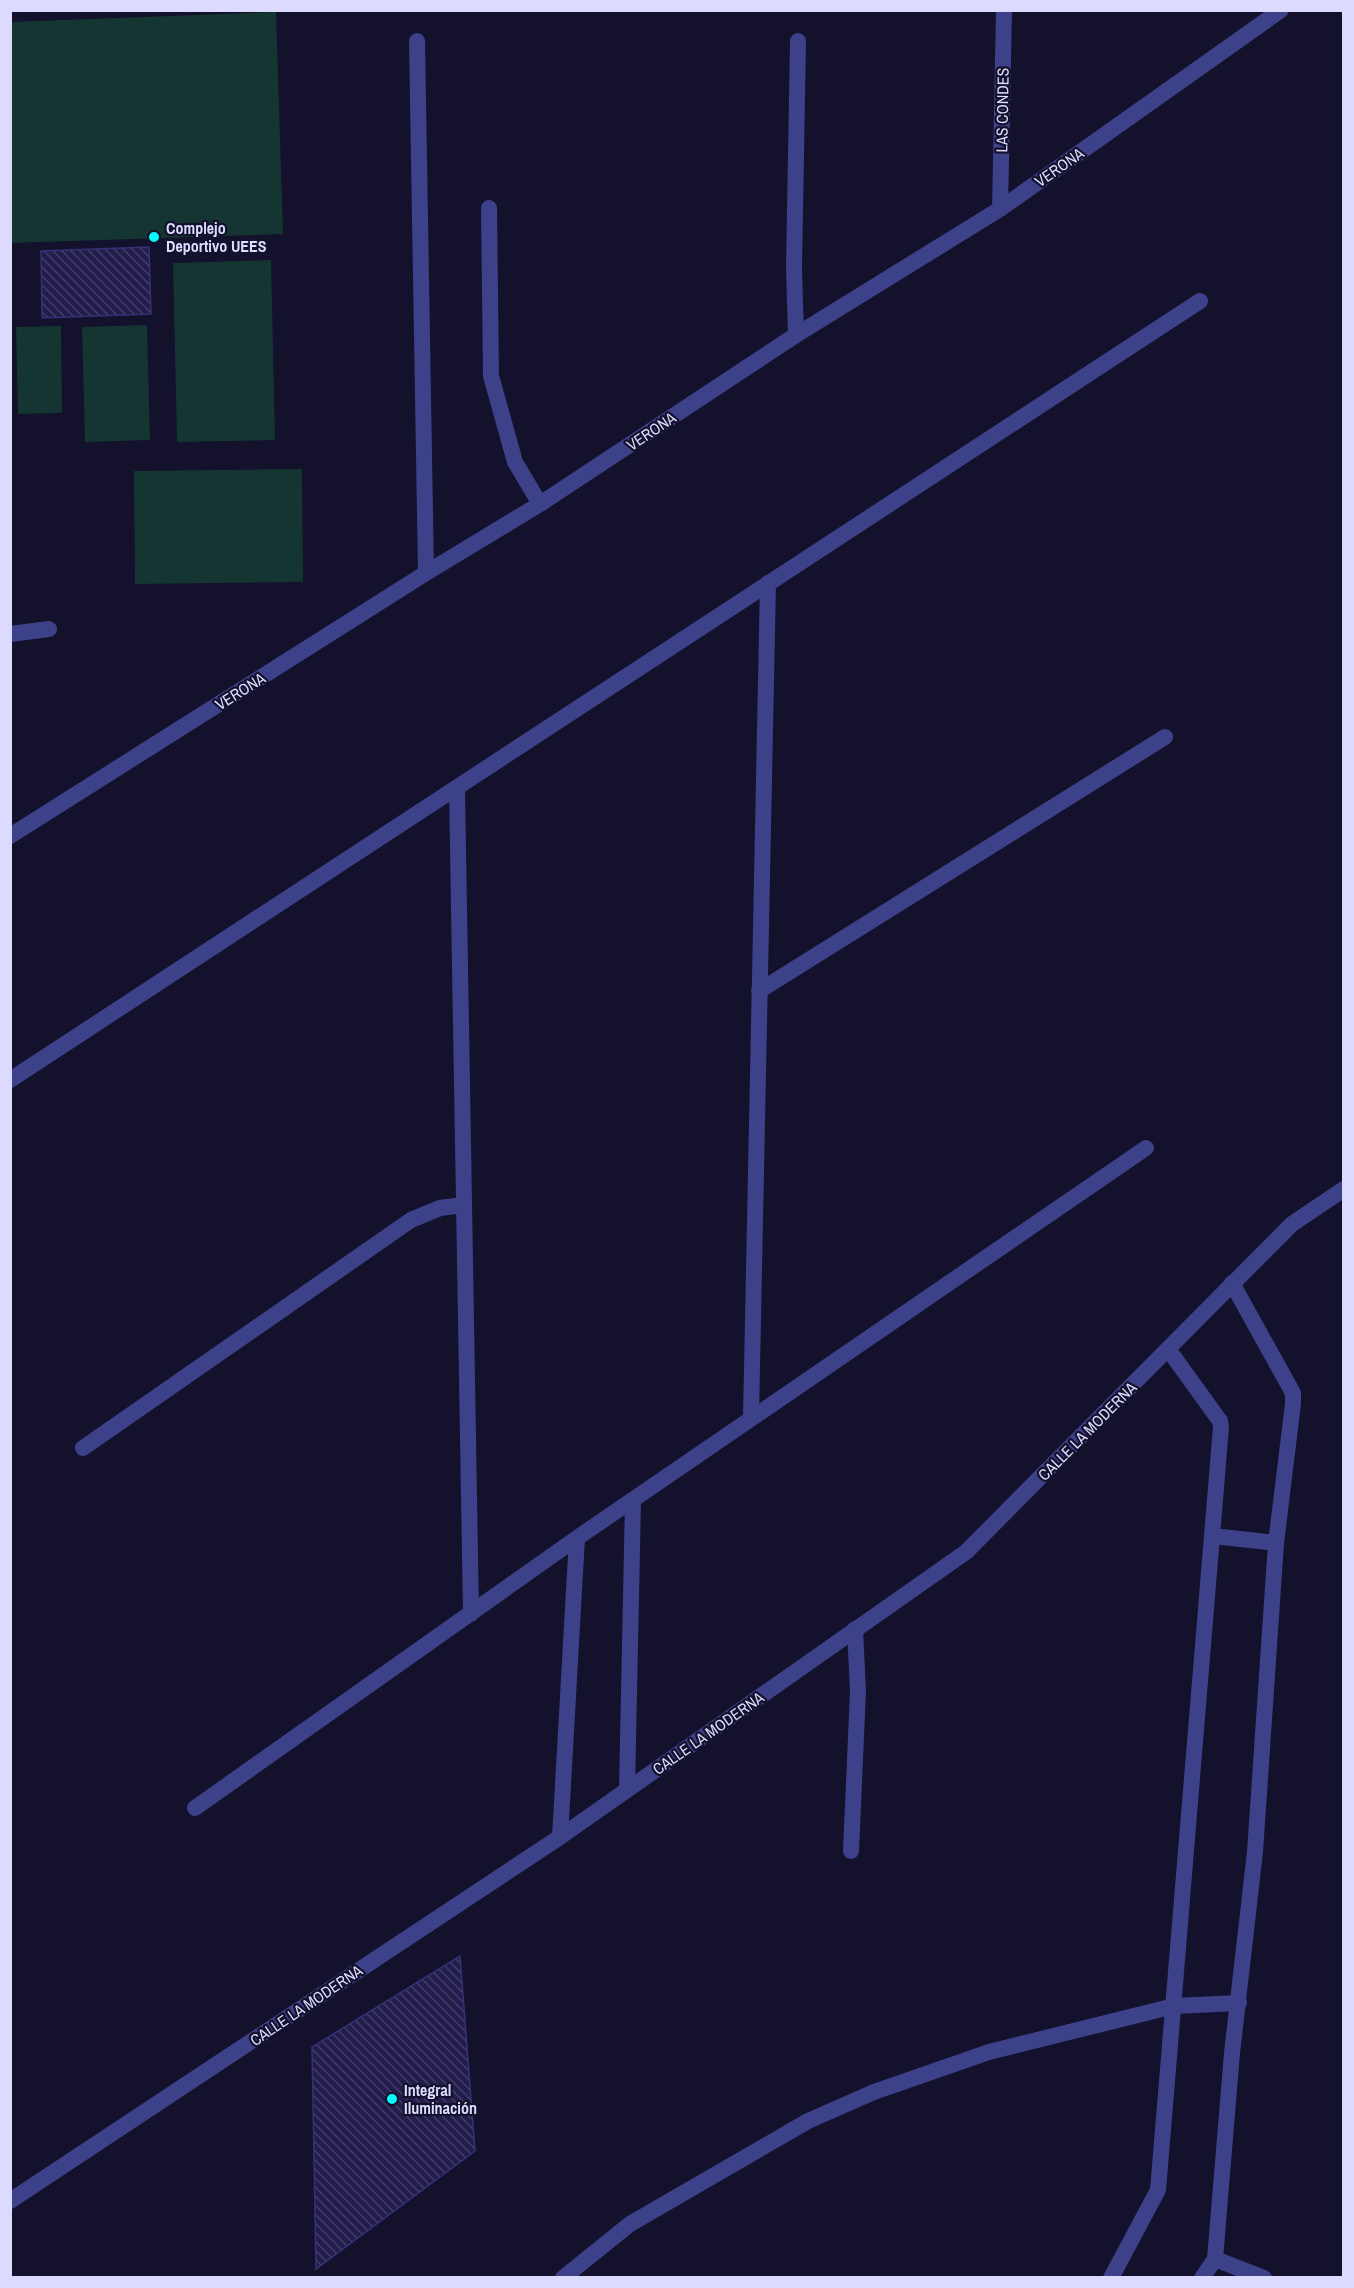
<svg xmlns="http://www.w3.org/2000/svg" width="1354" height="2288" font-family="'Archivo Narrow',sans-serif">
  <defs>
    <pattern id="building-back-hatch" width="6" height="6" patternUnits="userSpaceOnUse" patternTransform="scale(1.5)"><rect width="6" height="6" fill="#231d4c"/><path d="M-1 5l2 2M0 0l6 6M5-1l2 2" fill="none" stroke="#423d67"/></pattern>
  </defs>
  <rect width="100%" height="100%" fill="#13112b"/>
  <path fill="#143531" d="M 276,12 L 283,234 L 11,243 L 11,22 Z
    M 271,260 L 275,440 L 177,442 L 173,263 Z
    M 147,325 L 150,440 L 85,442 L 82,327 Z
    M 61,326 L 62,413 L 18,414 L 16,327 Z
    M 302,469 L 303,582 L 135,584 L 134,471 Z"/>
  <path fill="url(#building-back-hatch)" stroke="#373077" stroke-width="1.5" d="M 149,247 L 151,314 L 42,318 L 41,251 Z
    M 460,1956 L 475,2151 L 316,2269 L 312,2047 Z"/>
  <g fill="none" stroke-linecap="round" stroke-linejoin="round">
    <path stroke="#3d4189" stroke-width="16" d="M 851,1851 L 858,1691 L 855,1629"/>
    <path stroke="#3d4189" stroke-width="16" d="M 417,41 L 426,573
      M 489,208 L 491,376 L 515,462 L 540,504
      M 1000,209 L 1004,10
      M 796,335 L 794,268 L 798,41
      M 10,634 L 49,629
      M 457,790 L 471,1614
      M 10,836 L 426,573 L 540,504 L 796,335 L 1000,209 L 1281,10
      M 759,991 L 1165,737
      M 10,1080 C 408,822 803,560 1200,301
      M 751,1417 L 768,583
      M 83,1448 L 411,1220 L 440,1208 L 463,1205
      M 1213,1536 L 1276,1543
      M 627,1789 L 633,1501
      M 195,1808 L 577,1538 L 1146,1148
      M 560,1837 L 577,1538
      M 10,2201 L 560,1837 L 966,1552 L 1292,1224 L 1344,1189
      M 1215,2259 L 1264,2278
      M 563,2278 L 630,2224 L 808,2121 L 874,2092 L 989,2052 L 1174,2006 L 1239,2003
      M 1111,2278 L 1158,2190 L 1221,1427 L 1220,1421 L 1168,1349
      M 1202,2278 L 1215,2259 L 1232,2053 L 1255,1852 L 1276,1543 L 1293,1404 L 1293,1393 L 1232,1283"/>
  </g>
  <g fill="#09fafd" stroke="#13112b" stroke-width="2">
    <circle cx="154" cy="237" r="6"/>
    <circle cx="392" cy="2099" r="6"/>
  </g>
  <g text-anchor="middle" stroke-width="4.5" stroke-linejoin="round" paint-order="stroke">
    <g font-size="16" fill="#dcdbff" stroke="#13112b">
      <text transform="translate(1002 110) rotate(-89)" y="6">LAS CONDES</text>
      <text transform="translate(1059 167) rotate(-35)" y="6">VERONA</text>
      <text transform="translate(651 431) rotate(-34)" y="6">VERONA</text>
      <text transform="translate(240 691) rotate(-32)" y="6">VERONA</text>
      <text transform="translate(1087 1431) rotate(-45)" y="6">CALLE LA MODERNA</text>
      <text transform="translate(708 1733) rotate(-35)" y="6">CALLE LA MODERNA</text>
      <text transform="translate(306 2005) rotate(-34)" y="6">CALLE LA MODERNA</text>
    </g>
    <g font-size="16" font-weight="bold" fill="#dcdbff" stroke="#13112b" text-anchor="start">
      <text x="166" y="234">Complejo<tspan x="166" dy="18">Deportivo UEES</tspan></text>
      <text x="404" y="2096">Integral<tspan x="404" dy="18">Iluminación</tspan></text>
    </g>
  </g>
  <rect width="1354" height="2288" fill="none" stroke="#dcdbff" stroke-width="24"/>
</svg>
